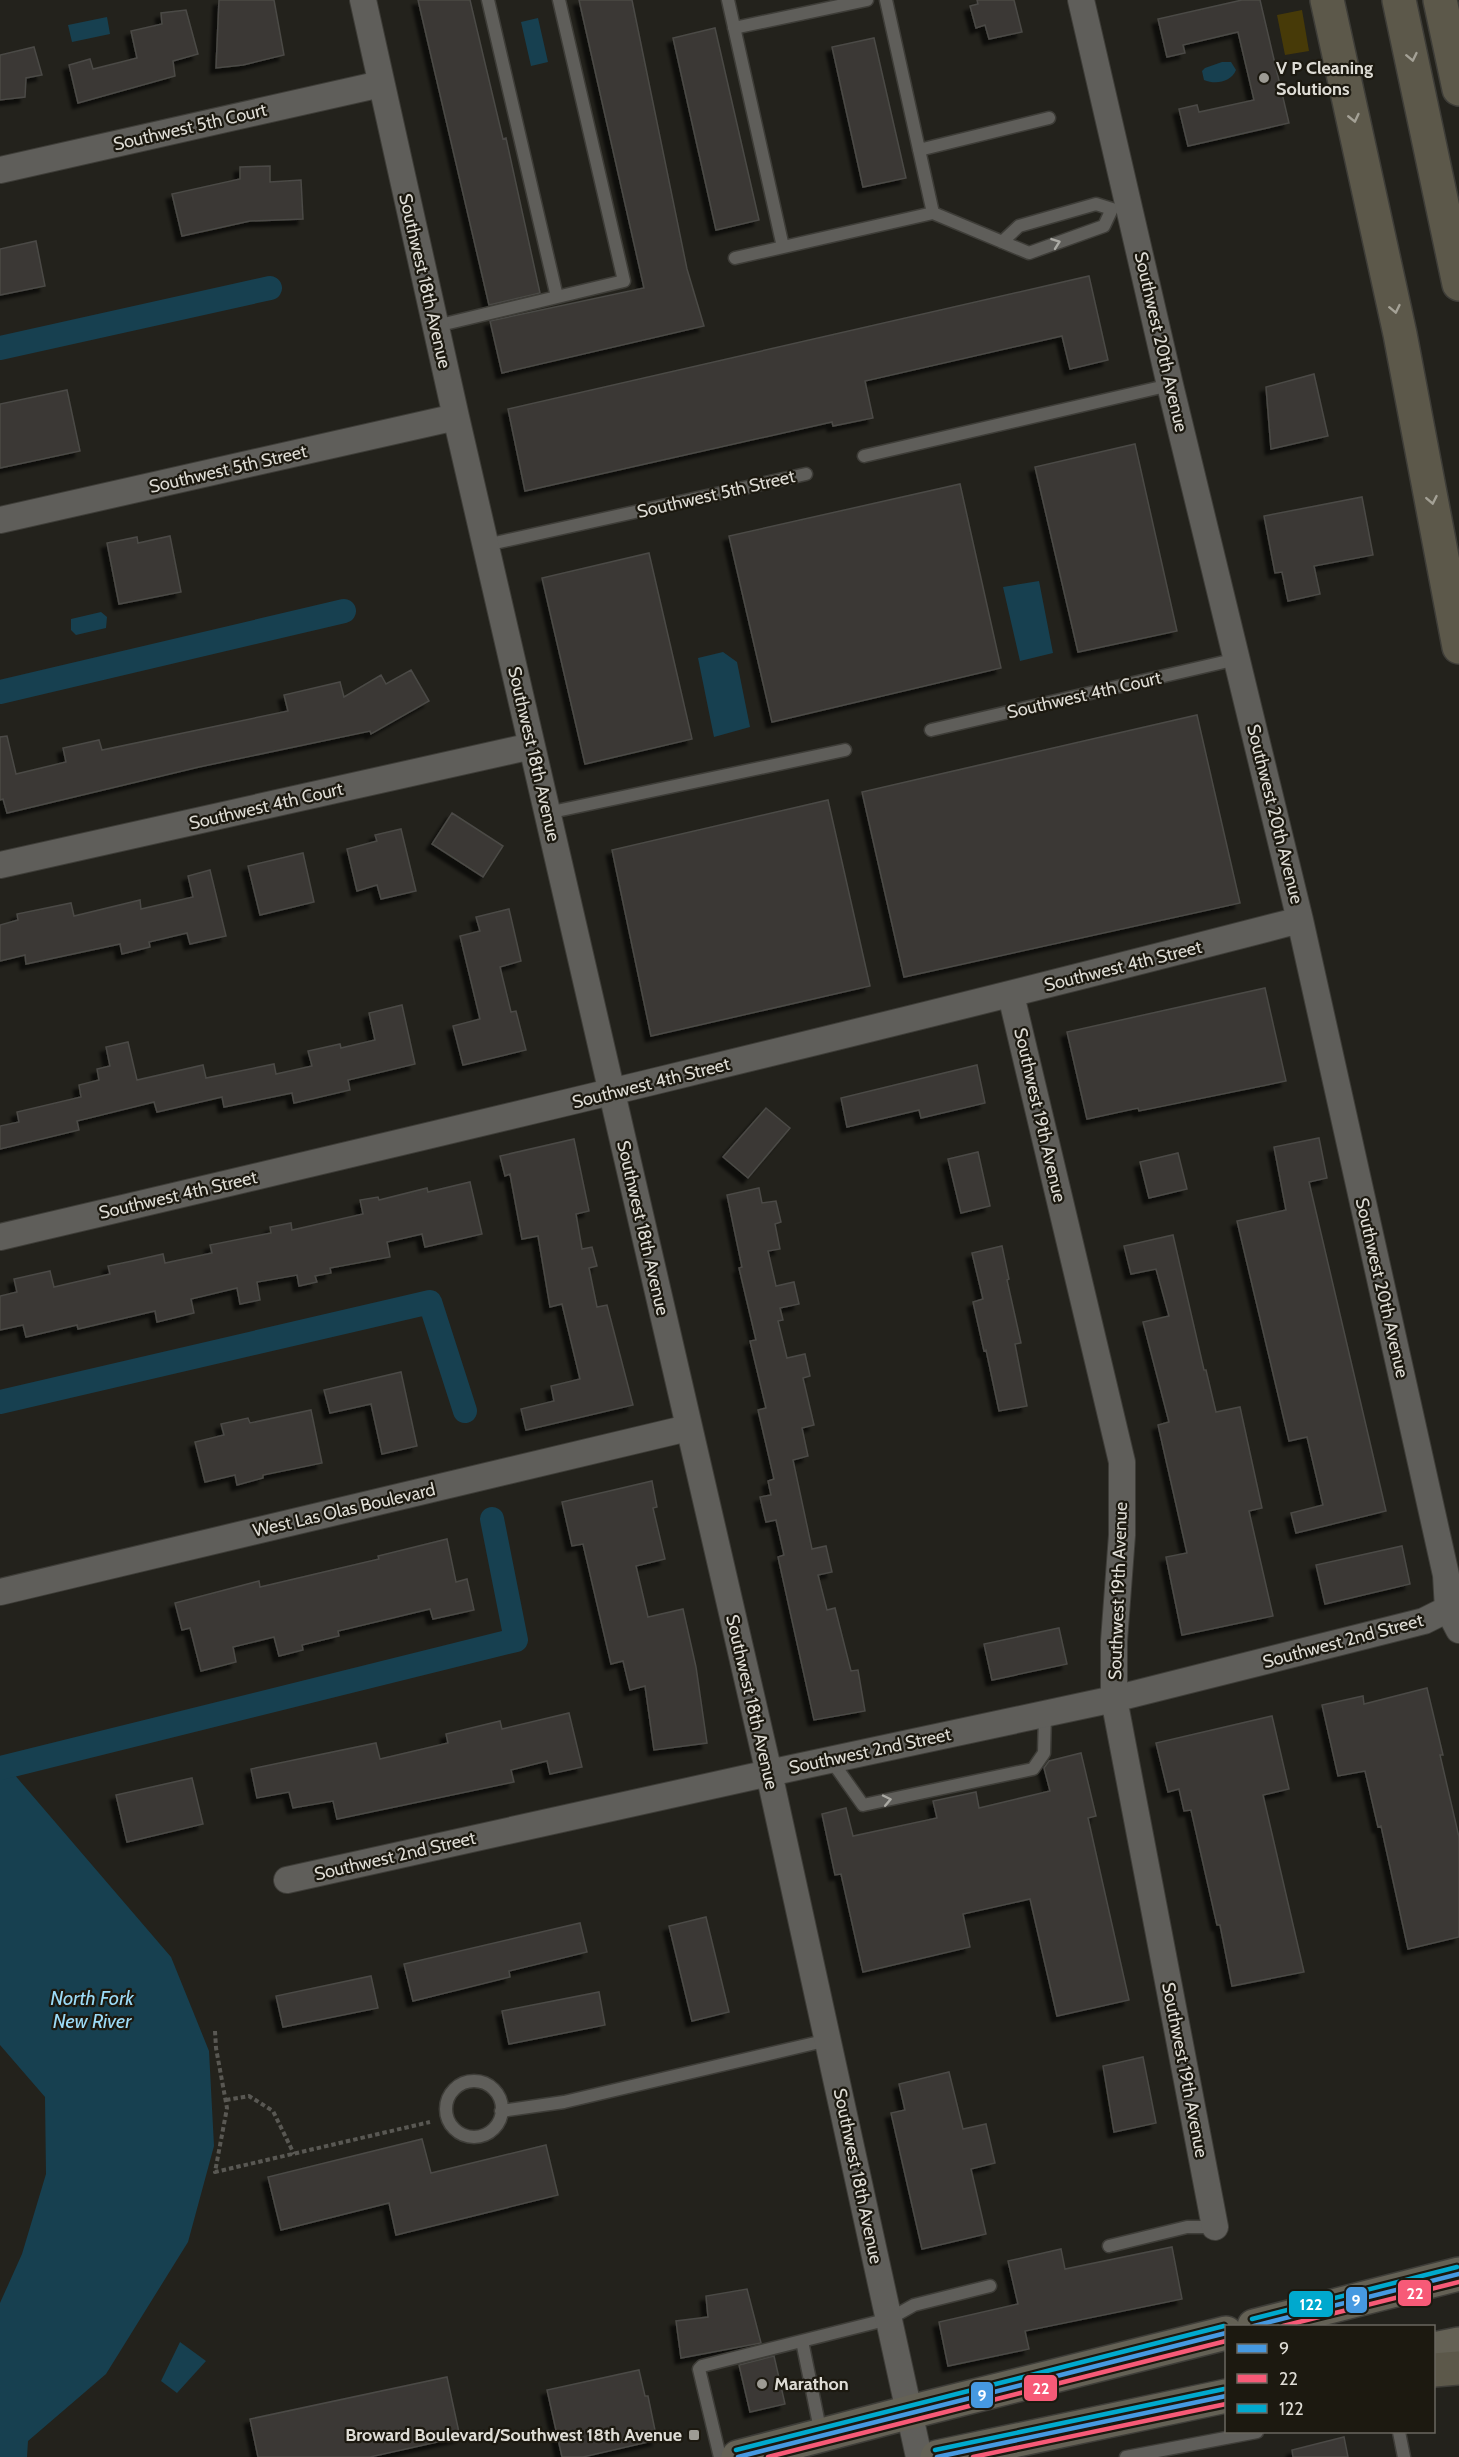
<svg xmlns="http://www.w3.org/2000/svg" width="1459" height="2457" font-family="Cabin,sans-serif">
  <defs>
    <filter id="shadow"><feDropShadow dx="-5.5" dy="5.5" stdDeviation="1.5" flood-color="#0009"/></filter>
  </defs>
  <rect width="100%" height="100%" fill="#23221c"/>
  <path fill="#473a08" d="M 1302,10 L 1309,51 L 1285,55 L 1277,15 Z"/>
  <path fill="#174050" d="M 107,17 L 110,34 L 72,42 L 68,25 Z
    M 538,18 L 548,62 L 531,66 L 521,22 Z
    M 1222,62 L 1231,62 L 1236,70 C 1231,82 1216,85 1204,80 L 1202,71 L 1205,68 Z
    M 1039,581 L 1053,653 L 1020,661 L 1003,587 Z
    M 101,612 L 107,617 L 106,628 L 76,635 L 71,630 L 71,619 Z
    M 723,652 L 737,662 L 750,727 L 714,737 L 698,658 Z
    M 0,1765 L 7,1766 L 171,1957 L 209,2051 L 214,2146 L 188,2242 L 106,2374 L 28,2441 L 27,2457 L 0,2457 L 0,2303 L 22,2254 L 46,2174 L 45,2097 L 0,2045 Z
    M 180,2342 L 206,2361 L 177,2393 L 161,2381 Z"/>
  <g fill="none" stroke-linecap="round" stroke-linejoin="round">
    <path stroke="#174050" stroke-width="24" d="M 0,348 L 270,288
      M 0,692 L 344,611
      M 0,1402 L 430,1302 L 465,1411
      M 0,1768 L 516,1640 L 492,1519"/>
  </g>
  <path fill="#3a3934" stroke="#4b4a46" stroke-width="1.5" filter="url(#shadow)" d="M 219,0 L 274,0 L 284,55 L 243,65 L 216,68 Z
    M 418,0 L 470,0 L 503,139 L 506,138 L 540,293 L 489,305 Z
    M 579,0 L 632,0 L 687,269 L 704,326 L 502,373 L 490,321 L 644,288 Z
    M 977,0 L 1014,0 L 1022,32 L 989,39 L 985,25 L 976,28 L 970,6 L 978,4 Z
    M 1242,0 L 1260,0 L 1289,123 L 1188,146 L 1179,109 L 1197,105 L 1199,112 L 1254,100 L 1238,32 L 1183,45 L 1185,53 L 1167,57 L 1158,19 Z
    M 186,10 L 198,54 L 173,61 L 175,76 L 78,103 L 69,65 L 90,59 L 93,69 L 137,58 L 131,31 L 162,24 L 161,13 Z
    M 715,28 L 759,220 L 716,230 L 673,38 Z
    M 874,38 L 906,178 L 863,187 L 832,47 Z
    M 34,47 L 42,75 L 26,78 L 25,97 L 0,100 L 0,55 Z
    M 270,166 L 270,182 L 301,180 L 303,219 L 250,221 L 182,236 L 172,194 L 240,179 L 240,167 Z
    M 36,241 L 45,286 L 0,295 L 0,249 Z
    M 1089,276 L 1108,360 L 1070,369 L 1062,336 L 865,381 L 873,418 L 833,426 L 832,422 L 525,491 L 508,409 Z
    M 1314,374 L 1328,436 L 1271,449 L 1266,387 Z
    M 67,390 L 80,451 L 0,468 L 0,404 Z
    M 1135,444 L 1177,631 L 1078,652 L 1035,467 Z
    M 960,484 L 1001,668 L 772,722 L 729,536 Z
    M 1362,497 L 1373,555 L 1314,566 L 1320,594 L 1288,601 L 1282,572 L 1275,573 L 1264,516 Z
    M 170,536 L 181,592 L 119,604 L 107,543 L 137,537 L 138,543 Z
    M 649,553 L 692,739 L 585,764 L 542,578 Z
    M 411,670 L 429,701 L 371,734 L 370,731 L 199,767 L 7,813 L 3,799 L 0,800 L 0,737 L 7,736 L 16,774 L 66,762 L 63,748 L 99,740 L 102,750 L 288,711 L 284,695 L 340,682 L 344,697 L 381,675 L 386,684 Z
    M 1197,715 L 1240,903 L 904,977 L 862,792 Z
    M 828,800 L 870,986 L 651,1036 L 612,850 Z
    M 452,813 L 503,846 L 483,877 L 432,844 Z
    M 401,829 L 416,891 L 381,899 L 377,885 L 357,891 L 347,849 L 377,841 L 375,835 Z
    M 303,853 L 314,902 L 260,915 L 248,866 Z
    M 210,870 L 226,936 L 190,944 L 187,933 L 149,942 L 150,947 L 122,954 L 120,944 L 26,964 L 25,955 L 0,961 L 0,925 L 18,920 L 17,914 L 71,903 L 74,916 L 140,900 L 141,909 L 193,897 L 188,876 Z
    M 509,909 L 521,961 L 500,967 L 511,1012 L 516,1011 L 526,1050 L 463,1065 L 453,1026 L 480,1019 L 460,936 L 480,931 L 476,917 Z
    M 1265,988 L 1286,1081 L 1139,1111 L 1138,1108 L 1087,1119 L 1067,1032 Z
    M 402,1005 L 415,1064 L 348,1080 L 350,1090 L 294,1103 L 292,1093 L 224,1107 L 222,1097 L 157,1112 L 154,1102 L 77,1121 L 79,1130 L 0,1149 L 0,1126 L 19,1122 L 17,1112 L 81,1097 L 79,1085 L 99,1080 L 97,1069 L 110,1066 L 106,1047 L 128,1042 L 137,1080 L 203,1065 L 206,1078 L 274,1064 L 276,1074 L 312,1066 L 308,1051 L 340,1044 L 341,1048 L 375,1040 L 369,1013 Z
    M 977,1065 L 985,1103 L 921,1118 L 919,1110 L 847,1127 L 841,1098 Z
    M 766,1108 L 790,1128 L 748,1178 L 723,1157 Z
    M 1319,1138 L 1327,1178 L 1309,1182 L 1386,1511 L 1296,1533 L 1291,1513 L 1323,1505 L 1307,1437 L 1289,1441 L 1237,1221 L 1286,1210 L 1274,1147 Z
    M 574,1139 L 589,1211 L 576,1214 L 582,1249 L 592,1247 L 597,1266 L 589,1268 L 597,1307 L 607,1305 L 633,1405 L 526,1430 L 521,1409 L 554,1401 L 551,1386 L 580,1379 L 562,1304 L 550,1307 L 538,1236 L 522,1239 L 510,1174 L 505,1176 L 500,1156 Z
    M 978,1152 L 990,1206 L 961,1213 L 948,1159 Z
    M 1178,1153 L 1187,1189 L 1149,1198 L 1140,1162 Z
    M 470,1182 L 482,1234 L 425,1247 L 422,1234 L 387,1242 L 390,1257 L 330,1268 L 331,1273 L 315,1276 L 317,1282 L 299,1286 L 297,1275 L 257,1282 L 260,1300 L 240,1304 L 237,1288 L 191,1299 L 194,1313 L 157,1322 L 155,1311 L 78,1329 L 77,1325 L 26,1337 L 23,1325 L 0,1330 L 0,1296 L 17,1292 L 14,1279 L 50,1271 L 54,1287 L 110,1274 L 108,1266 L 132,1261 L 163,1254 L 165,1263 L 212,1253 L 210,1245 L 271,1233 L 270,1227 L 291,1223 L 292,1230 L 363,1214 L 360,1200 L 378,1197 L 379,1200 L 427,1188 L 428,1192 Z
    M 759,1188 L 762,1203 L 776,1201 L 781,1222 L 775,1224 L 780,1249 L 768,1251 L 776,1286 L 794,1282 L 799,1304 L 780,1308 L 783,1320 L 778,1321 L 787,1358 L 805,1354 L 810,1376 L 803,1378 L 814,1425 L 802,1428 L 808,1456 L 793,1460 L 812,1549 L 826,1546 L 832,1572 L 818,1575 L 827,1610 L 835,1608 L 851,1671 L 858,1670 L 865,1711 L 814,1720 L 778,1557 L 784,1555 L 776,1520 L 766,1522 L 760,1497 L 771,1495 L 768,1481 L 774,1479 L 758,1410 L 766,1408 L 750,1341 L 756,1340 L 739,1268 L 742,1267 L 727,1195 Z
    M 1173,1235 L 1204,1370 L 1206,1370 L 1216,1412 L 1240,1407 L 1262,1508 L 1249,1511 L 1273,1616 L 1182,1635 L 1166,1557 L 1187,1553 L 1158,1425 L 1169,1422 L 1143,1322 L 1169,1316 L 1156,1269 L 1131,1274 L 1124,1246 Z
    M 1002,1246 L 1009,1279 L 1007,1280 L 1021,1343 L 1015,1344 L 1027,1406 L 999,1411 L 986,1350 L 984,1351 L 973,1302 L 983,1299 L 972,1253 Z
    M 401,1372 L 417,1446 L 382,1454 L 371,1404 L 330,1413 L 324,1390 Z
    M 311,1410 L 322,1463 L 263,1475 L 263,1478 L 237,1485 L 235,1475 L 205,1482 L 195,1442 L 224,1435 L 221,1424 L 248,1418 L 250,1423 Z
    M 652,1481 L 657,1507 L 653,1508 L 665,1559 L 636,1566 L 648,1617 L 683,1609 L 696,1667 L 707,1743 L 654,1750 L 645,1686 L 630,1690 L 623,1661 L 611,1664 L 583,1544 L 572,1546 L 562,1502 Z
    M 447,1539 L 456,1582 L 467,1579 L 474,1610 L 433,1619 L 430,1609 L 338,1631 L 339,1636 L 302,1645 L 303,1650 L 279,1656 L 274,1637 L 233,1647 L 236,1662 L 201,1671 L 190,1628 L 182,1630 L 175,1603 L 259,1581 L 260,1587 L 379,1559 L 378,1556 Z
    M 1402,1546 L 1410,1584 L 1325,1604 L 1316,1565 Z
    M 1059,1628 L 1067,1664 L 992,1680 L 984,1644 Z
    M 1427,1688 L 1443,1755 L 1440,1755 L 1459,1837 L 1459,1937 L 1408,1949 L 1381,1826 L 1378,1827 L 1365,1771 L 1338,1776 L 1322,1705 L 1363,1696 L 1364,1704 Z
    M 569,1713 L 582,1767 L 550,1774 L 547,1761 L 511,1770 L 514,1782 L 337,1819 L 333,1801 L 293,1808 L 289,1792 L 257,1798 L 251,1769 L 376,1743 L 380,1759 L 448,1743 L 446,1734 L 500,1721 L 502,1729 Z
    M 1272,1716 L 1289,1789 L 1263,1795 L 1304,1972 L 1232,1986 L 1220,1925 L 1217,1925 L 1191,1810 L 1184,1811 L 1179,1789 L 1168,1792 L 1156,1743 Z
    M 1081,1753 L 1096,1816 L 1088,1818 L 1129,2000 L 1057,2016 L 1030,1899 L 963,1914 L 970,1947 L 863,1972 L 841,1874 L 835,1875 L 822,1814 L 846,1808 L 853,1836 L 937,1818 L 933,1801 L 976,1792 L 979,1808 L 1050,1791 L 1044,1768 L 1049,1761 Z
    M 192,1778 L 203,1824 L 127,1842 L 116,1795 Z
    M 706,1917 L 729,2012 L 692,2021 L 669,1926 Z
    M 580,1923 L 587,1952 L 509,1971 L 510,1977 L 413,2001 L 404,1964 Z
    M 371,1976 L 378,2008 L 283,2027 L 276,1996 Z
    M 599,1992 L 605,2025 L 509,2044 L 502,2011 Z
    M 1143,2057 L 1156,2123 L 1114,2132 L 1103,2066 Z
    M 949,2072 L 963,2129 L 986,2124 L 995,2163 L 971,2169 L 986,2234 L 922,2249 L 891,2113 L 905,2110 L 899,2084 Z
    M 422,2139 L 431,2173 L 546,2145 L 558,2195 L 396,2235 L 389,2203 L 281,2230 L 268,2177 Z
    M 1172,2247 L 1182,2299 L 1025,2331 L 1029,2349 L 948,2366 L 939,2322 L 1018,2304 L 1008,2261 L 1061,2249 L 1065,2269 Z
    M 747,2289 L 761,2343 L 681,2358 L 676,2321 L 708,2317 L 706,2296 Z
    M 774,2356 L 785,2404 L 750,2412 L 739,2365 Z
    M 639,2370 L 645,2396 L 648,2396 L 657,2440 L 583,2457 L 562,2457 L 547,2390 Z
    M 447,2377 L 460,2437 L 370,2457 L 258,2457 L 250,2419 Z
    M 1344,2437 L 1348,2457 L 1293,2457 L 1292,2450 Z"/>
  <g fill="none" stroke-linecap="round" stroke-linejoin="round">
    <defs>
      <path id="service" d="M 488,0 L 557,297
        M 728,0 L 783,247
        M 886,0 L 933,213 L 1029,253 L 1104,226 L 1112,209 L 1096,204 L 1019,226 L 1002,242
        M 734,28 L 867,0
        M 919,150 L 1049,118
        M 735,258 L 933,213
        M 436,326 L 624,281 L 559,0
        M 864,456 L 1170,385
        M 486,545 L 806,474
        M 931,730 L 1237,659
        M 547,813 L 845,750
        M 831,1760 L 863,1805 L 1033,1769 L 1044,1753 L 1045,1714
        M446 2109a28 28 0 1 1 56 0a28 28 0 1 1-56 0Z
        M 501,2111 L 564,2102 L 828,2040
        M 1109,2246 L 1187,2227 L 1215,2227
        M 802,2341 L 821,2434
        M 1399,2432 L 1404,2457
        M 720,2457 L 699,2369 L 702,2366 L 889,2319 L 914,2305 L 990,2286
        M 1126,2457 L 1257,2432"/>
      <path id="minor" d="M 363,0 L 456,417 L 769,1773 L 919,2457
        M 1081,0 L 1170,385 L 1300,920 L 1446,1575 L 1448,1609 L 1459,1630
        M 0,170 L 381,84
        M 0,520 L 456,417
        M 0,865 L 532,746
        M 1011,995 L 1122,1462 L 1122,1535 L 1114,1641 L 1114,1699 L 1215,2227
        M 0,1237 C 434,1135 868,1032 1300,920
        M 0,1592 L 688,1428
        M 287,1880 L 769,1773 L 1114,1699 L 1424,1621 L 1448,1609"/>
      <path id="primary" d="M 1254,2326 L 1459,2274
        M 1434,2349 L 1459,2344
        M 738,2457 L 910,2412 L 1226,2333
        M 937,2457 L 1226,2396"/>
      <path id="motorway" d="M 1327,0 L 1400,334 L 1459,647
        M 1399,0 L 1459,284
        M 1440,0 L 1459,89
        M 1434,2370 L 1459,2368"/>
    </defs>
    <use href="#service" stroke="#3e3d38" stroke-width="15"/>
    <use href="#minor" stroke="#3e3d38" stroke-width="28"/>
    <use href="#primary" stroke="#3e3d38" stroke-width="36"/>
    <use href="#motorway" stroke="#3e3d38" stroke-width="36"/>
    <path stroke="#595853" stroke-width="4" stroke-dasharray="4.5 3" stroke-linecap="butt" d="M 215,2031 L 216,2048 L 227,2108 L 215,2172 L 430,2122
      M 226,2100 L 249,2096 L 273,2111 L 294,2154"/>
    <use href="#service" stroke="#5f5e5a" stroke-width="12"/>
    <use href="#minor" stroke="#5f5e5a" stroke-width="26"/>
    <use href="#primary" stroke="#646155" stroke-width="33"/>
    <use href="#motorway" stroke="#5c584a" stroke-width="33"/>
    <defs>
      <path id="bus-1" d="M 1254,2326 L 1459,2274
        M 738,2457 L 1226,2333
        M 937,2457 L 1226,2396"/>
      <path id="bus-2" d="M 1283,2326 L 1459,2282
        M 768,2457 L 1226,2341
        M 973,2457 L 1226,2404"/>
      <path id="bus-3" d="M 1252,2319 L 1457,2267
        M 736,2450 L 1224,2326
        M 935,2450 L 1224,2389"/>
    </defs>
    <use href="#bus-1" stroke="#1c1910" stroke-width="9"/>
    <use href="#bus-2" stroke="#1c1910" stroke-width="9"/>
    <use href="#bus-3" stroke="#1c1910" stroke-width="9"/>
    <use href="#bus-1" stroke="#4699e1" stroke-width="4.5"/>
    <use href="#bus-2" stroke="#f75a77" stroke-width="4.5"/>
    <use href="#bus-3" stroke="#00a9ce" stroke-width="4.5"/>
  </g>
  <defs><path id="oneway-chevron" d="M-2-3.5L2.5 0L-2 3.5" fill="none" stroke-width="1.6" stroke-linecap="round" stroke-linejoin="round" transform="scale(1.5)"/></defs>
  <g stroke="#a4a196">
    <use href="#oneway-chevron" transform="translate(1412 57) rotate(78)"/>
    <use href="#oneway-chevron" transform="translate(1354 118) rotate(77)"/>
    <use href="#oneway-chevron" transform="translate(1395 309) rotate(78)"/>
    <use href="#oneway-chevron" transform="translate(1432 500) rotate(79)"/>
  </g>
  <g stroke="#abaaa4">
    <use href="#oneway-chevron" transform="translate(1056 243) rotate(-20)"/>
    <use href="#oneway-chevron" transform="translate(887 1800) rotate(-12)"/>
  </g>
  <g fill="#9d9b94" stroke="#1c1910" stroke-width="2">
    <circle cx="1264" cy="78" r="6"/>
    <circle cx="762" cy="2384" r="6"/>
    <rect x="688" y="2429" width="12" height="12" rx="3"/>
  </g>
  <g text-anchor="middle" stroke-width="4.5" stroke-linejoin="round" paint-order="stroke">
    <g font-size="18" font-weight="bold" fill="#dedcd5" stroke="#1c1910" text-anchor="start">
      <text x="1276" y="74">V P Cleaning<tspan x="1276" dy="21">Solutions</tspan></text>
      <text x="774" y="2390">Marathon</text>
      <text x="682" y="2441" text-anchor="end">Broward Boulevard/Southwest 18th Avenue</text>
    </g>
    <g font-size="18" fill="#dedcd5" stroke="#1c1910">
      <text transform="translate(190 127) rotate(-13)" y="6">Southwest 5th Court</text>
      <text transform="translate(425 281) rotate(77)" y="6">Southwest 18th Avenue</text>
      <text transform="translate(1161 342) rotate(77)" y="6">Southwest 20th Avenue</text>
      <text transform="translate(228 469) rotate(-13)" y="6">Southwest 5th Street</text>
      <text transform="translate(716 494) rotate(-13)" y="6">Southwest 5th Street</text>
      <text transform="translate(1084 695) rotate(-13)" y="6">Southwest 4th Court</text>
      <text transform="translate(534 754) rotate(77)" y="6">Southwest 18th Avenue</text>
      <text transform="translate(266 806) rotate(-13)" y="6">Southwest 4th Court</text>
      <text transform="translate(1275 814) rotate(76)" y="6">Southwest 20th Avenue</text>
      <text transform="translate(1123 966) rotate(-14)" y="6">Southwest 4th Street</text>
      <text transform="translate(651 1083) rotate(-14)" y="6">Southwest 4th Street</text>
      <text transform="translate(1040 1115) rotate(77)" y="6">Southwest 19th Avenue</text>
      <text transform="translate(178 1195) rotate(-13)" y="6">Southwest 4th Street</text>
      <text transform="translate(643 1228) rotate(77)" y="6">Southwest 18th Avenue</text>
      <text transform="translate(1382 1288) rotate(77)" y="6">Southwest 20th Avenue</text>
      <text transform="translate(344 1510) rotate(-13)" y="6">West Las Olas Boulevard</text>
      <text transform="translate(1118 1591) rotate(-88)" y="6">Southwest 19th Avenue</text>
      <text transform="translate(1343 1641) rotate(-15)" y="6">Southwest 2nd Street</text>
      <text transform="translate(752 1702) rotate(77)" y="6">Southwest 18th Avenue</text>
      <text transform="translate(870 1751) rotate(-12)" y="6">Southwest 2nd Street</text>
      <text transform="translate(395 1856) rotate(-13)" y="6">Southwest 2nd Street</text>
      <text transform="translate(1185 2070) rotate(79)" y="6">Southwest 19th Avenue</text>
      <text transform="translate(858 2176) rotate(78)" y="6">Southwest 18th Avenue</text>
    </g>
    <g font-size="20" font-style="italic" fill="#9cdbf7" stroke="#1c1910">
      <text x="92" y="2005">North Fork<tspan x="92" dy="23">New River</tspan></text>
    </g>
  </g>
  <g stroke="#1c1910" stroke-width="2">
    <rect x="1397" y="2279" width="35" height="28" rx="6" fill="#f75a77"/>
    <rect x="1345" y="2286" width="23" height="28" rx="6" fill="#4699e1"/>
    <rect x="1288" y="2290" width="46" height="28" rx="6" fill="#00a9ce"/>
    <rect x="1023" y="2374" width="35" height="28" rx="6" fill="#f75a77"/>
    <rect x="970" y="2381" width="24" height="28" rx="6" fill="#4699e1"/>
  </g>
  <g font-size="16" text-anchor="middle" font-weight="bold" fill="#fff">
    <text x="1415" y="2299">22</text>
    <text x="1356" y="2306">9</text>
    <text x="1311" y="2310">122</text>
    <text x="1041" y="2394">22</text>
    <text x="982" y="2401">9</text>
  </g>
  <rect x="1225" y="2325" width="210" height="108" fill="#1c1910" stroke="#6a675f" stroke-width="1.5"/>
  <rect x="1237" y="2344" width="30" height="9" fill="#4699e1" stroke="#6a675f" stroke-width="1.5"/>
  <text x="1279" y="2355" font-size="18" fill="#dedcd5">9</text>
  <rect x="1237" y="2374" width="30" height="9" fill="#f75a77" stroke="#6a675f" stroke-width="1.5"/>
  <text x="1279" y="2385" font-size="18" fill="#dedcd5">22</text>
  <rect x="1237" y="2404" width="30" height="9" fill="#00a9ce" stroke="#6a675f" stroke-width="1.5"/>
  <text x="1279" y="2415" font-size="18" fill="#dedcd5">122</text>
</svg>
